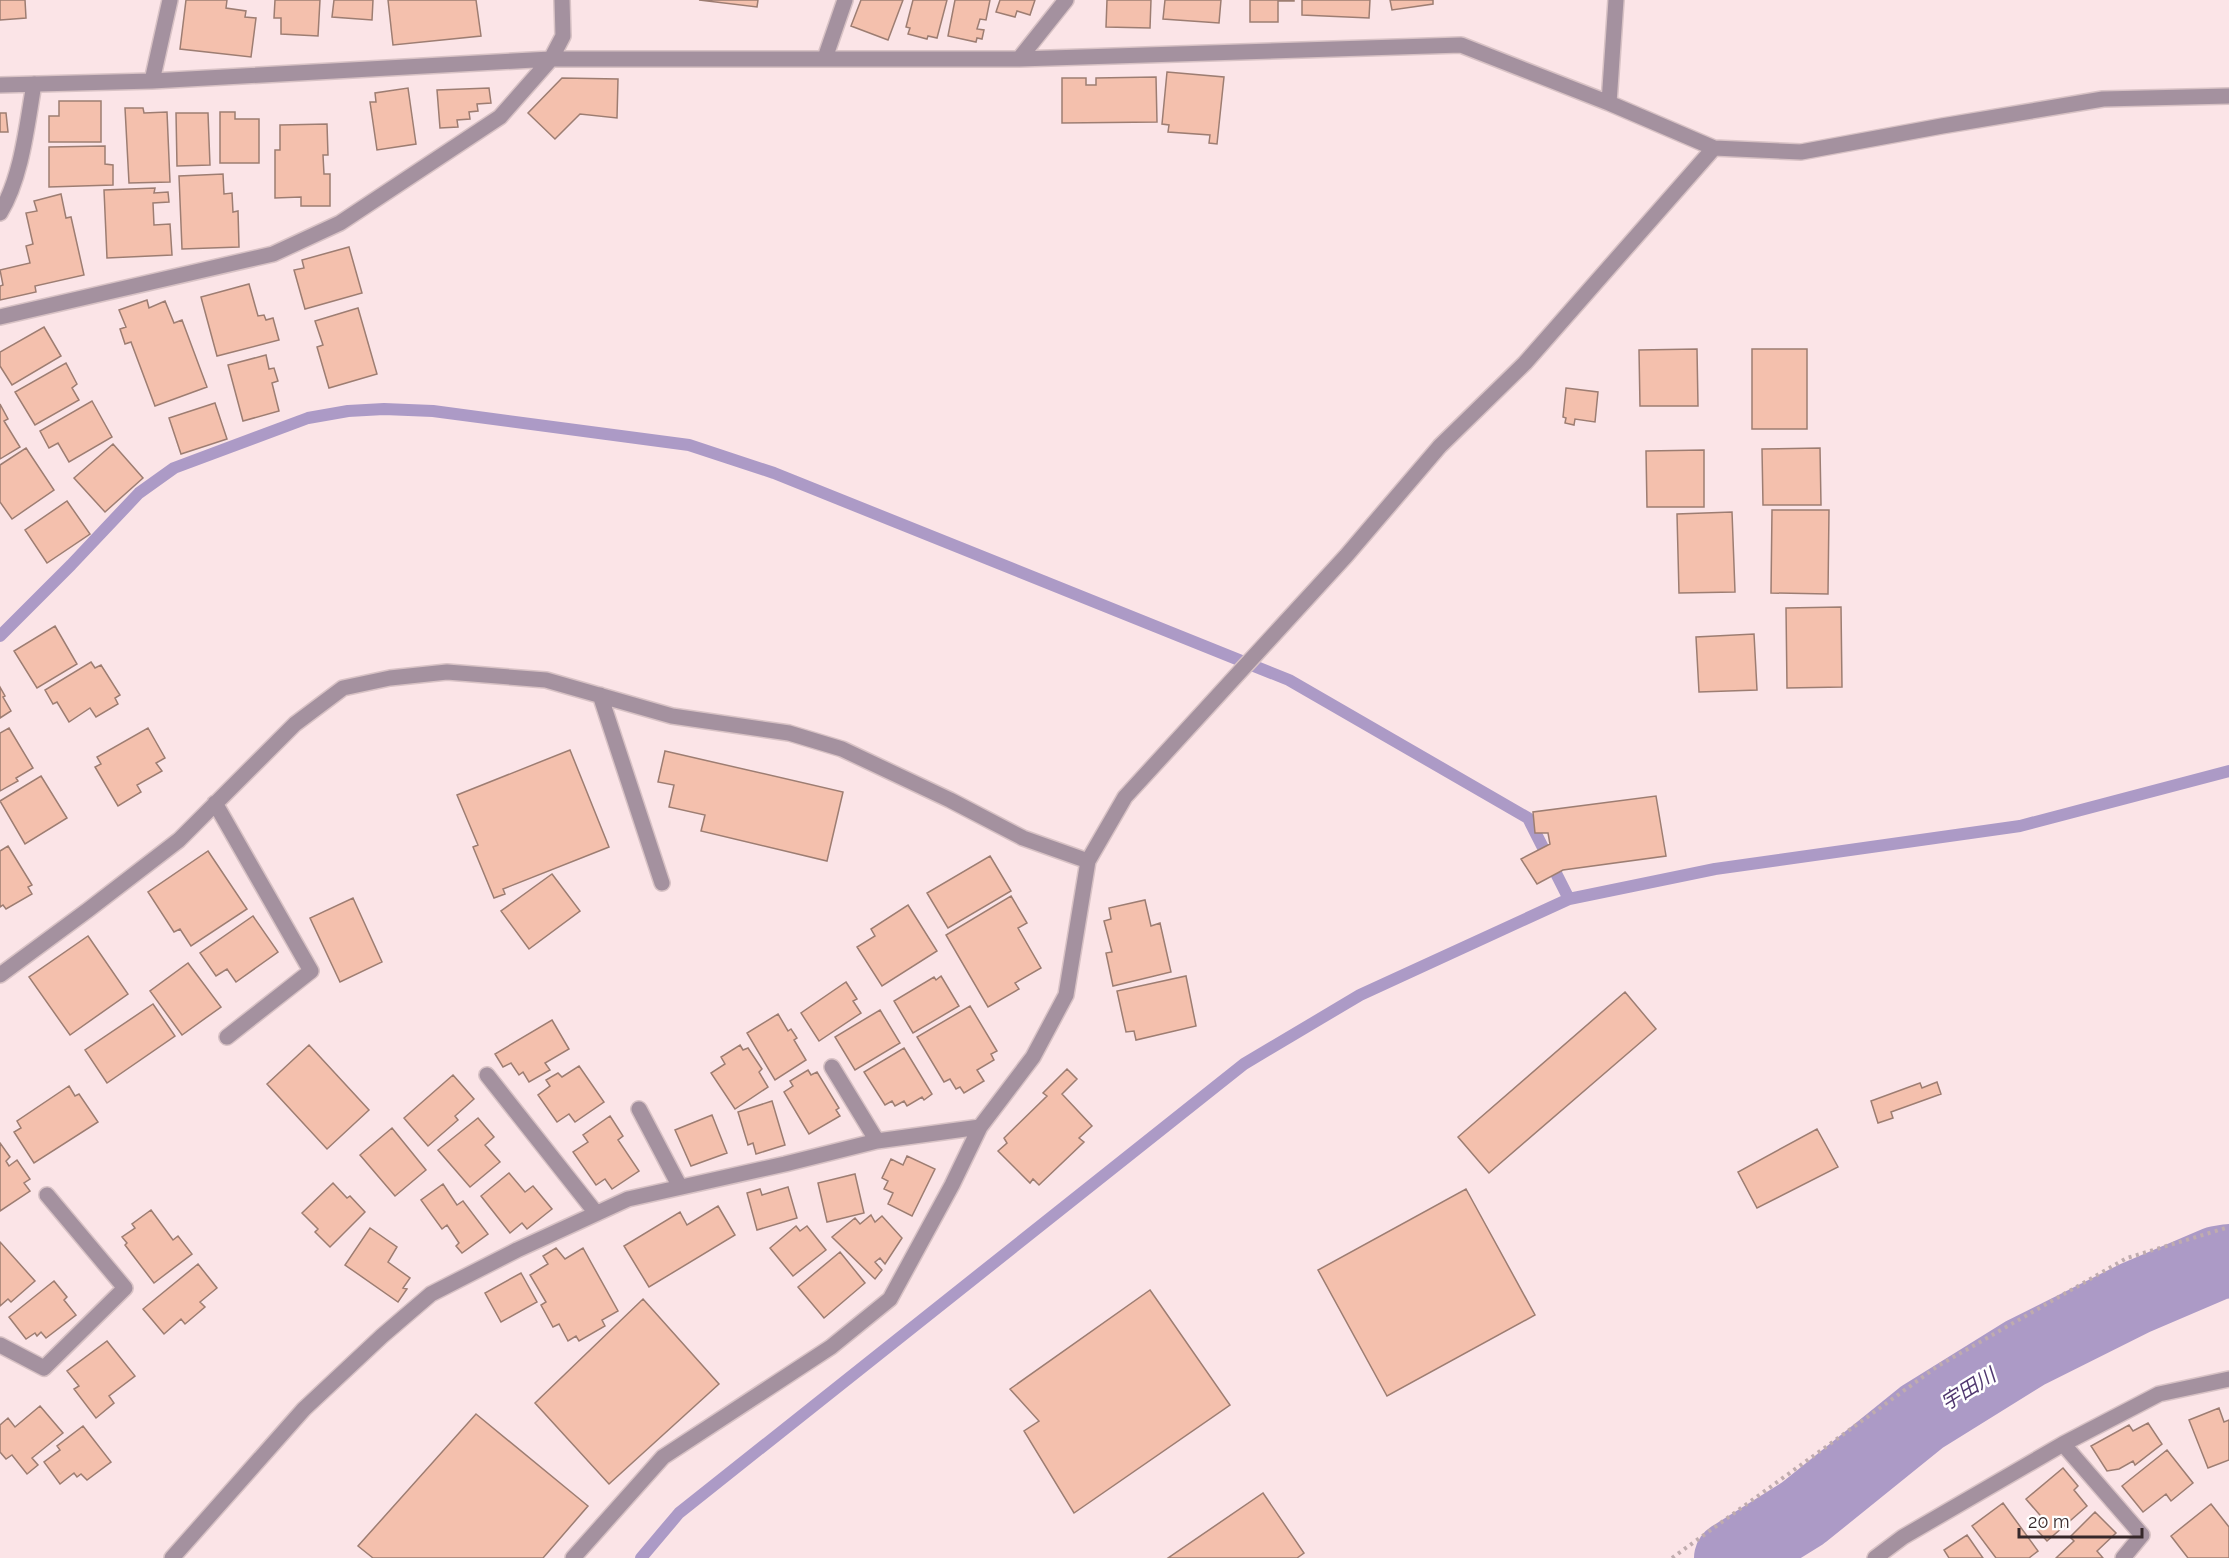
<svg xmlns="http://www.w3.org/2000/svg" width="2229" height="1558" font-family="Raleway,'Noto Sans JP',sans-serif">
  <rect width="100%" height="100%" fill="#fbe4e7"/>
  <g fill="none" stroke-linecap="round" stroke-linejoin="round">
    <path stroke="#ac9ac6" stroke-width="12" d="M 0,636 L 71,565 L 139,493 L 174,468 L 308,418 L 348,411 L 384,409 L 433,411 L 689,445 L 774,473 L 1289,680 L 1528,818 L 1569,899 L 1715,869 L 2020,826 L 2229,771
      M 641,1558 L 679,1513 L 1244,1064 L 1360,995 L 1569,899"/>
    <path stroke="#ac9ac6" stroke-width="74" d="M 1731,1558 L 1803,1513 L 1922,1417 L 2025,1353 L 2135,1298 L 2217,1263 L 2229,1261"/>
  </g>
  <path fill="#f4c0ad" stroke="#9d7d72" stroke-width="1.5" d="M 0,0 L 25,0 L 26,18 L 0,20 Z
    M 186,0 L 227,0 L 226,8 L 246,11 L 245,17 L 256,18 L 251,57 L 180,49 Z
    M 275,0 L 320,0 L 318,36 L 281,34 L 281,18 L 274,18 Z
    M 334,0 L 373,0 L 372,20 L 332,17 Z
    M 388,0 L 476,0 L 481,36 L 393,45 Z
    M 699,0 L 758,0 L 757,7 Z
    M 861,0 L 903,0 L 888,40 L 851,26 Z
    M 913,0 L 947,0 L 937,38 L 928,36 L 927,39 L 908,34 L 910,28 L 906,27 Z
    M 955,0 L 990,0 L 986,20 L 980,19 L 977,29 L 984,30 L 982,39 L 977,38 L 976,42 L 948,36 Z
    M 1000,0 L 1035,0 L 1030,15 L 1017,11 L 1015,17 L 996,12 Z
    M 1107,0 L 1151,0 L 1150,28 L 1106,27 Z
    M 1165,0 L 1221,0 L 1219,23 L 1163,19 Z
    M 1250,0 L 1294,0 L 1294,1 L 1278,1 L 1278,22 L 1250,22 Z
    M 1302,0 L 1370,0 L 1369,18 L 1302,15 Z
    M 1390,0 L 1433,0 L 1433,4 L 1392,10 Z
    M 1167,72 L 1224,77 L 1217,144 L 1209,143 L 1210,135 L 1168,132 L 1169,125 L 1162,124 Z
    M 1156,77 L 1157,122 L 1062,123 L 1062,78 L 1086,78 L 1086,85 L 1096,85 L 1096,78 Z
    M 562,78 L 618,79 L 617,118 L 580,114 L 555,139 L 528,113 Z
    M 408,88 L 416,144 L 377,150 L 370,102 L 376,102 L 375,93 Z
    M 489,88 L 491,103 L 477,104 L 478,111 L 469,112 L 470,119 L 457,120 L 458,127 L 440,128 L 437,90 Z
    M 59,101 L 101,101 L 101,142 L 49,142 L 49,116 L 59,116 Z
    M 125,108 L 143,108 L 144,113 L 167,112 L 170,182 L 129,183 Z
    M 220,112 L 235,112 L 235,119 L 259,119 L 259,163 L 220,163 Z
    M 0,113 L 6,113 L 8,132 L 0,132 Z
    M 176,113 L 208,113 L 210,165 L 177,166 Z
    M 327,124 L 328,155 L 323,155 L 324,174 L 330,174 L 330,206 L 301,206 L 301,197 L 275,198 L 275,150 L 280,150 L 280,125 Z
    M 105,146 L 105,164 L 113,165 L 113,185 L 49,187 L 49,147 Z
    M 223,174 L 224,194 L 232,193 L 233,212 L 238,211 L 239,247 L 182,249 L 179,176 Z
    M 155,188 L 154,193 L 168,192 L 169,202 L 153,203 L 154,225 L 170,224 L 172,255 L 107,258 L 104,190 Z
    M 61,194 L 66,218 L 71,217 L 84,275 L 35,286 L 36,292 L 0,300 L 0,286 L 3,285 L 0,270 L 30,263 L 26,246 L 33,244 L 26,213 L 37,211 L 34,201 Z
    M 349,247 L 362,293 L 305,309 L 294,270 L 304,268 L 302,260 Z
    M 249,284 L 258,316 L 264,315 L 266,320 L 273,318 L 279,340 L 217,356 L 201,297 Z
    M 147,300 L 149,308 L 165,301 L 174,323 L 182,320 L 207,387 L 155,406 L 131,342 L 125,344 L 120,329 L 126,327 L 119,310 Z
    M 358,308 L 377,374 L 329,388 L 317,347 L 323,345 L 315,321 Z
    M 44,327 L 61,356 L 12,385 L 0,366 L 0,352 Z
    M 1697,349 L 1698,406 L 1640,406 L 1639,350 Z
    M 1752,349 L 1807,349 L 1807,429 L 1752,429 Z
    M 266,355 L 269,369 L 274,368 L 278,381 L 272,383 L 279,411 L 243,421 L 228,365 Z
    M 66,363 L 77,384 L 72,388 L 79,400 L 35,425 L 15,392 Z
    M 1566,388 L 1598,392 L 1595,422 L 1575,419 L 1574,425 L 1565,423 L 1566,418 L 1563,417 Z
    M 92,401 L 112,437 L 69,462 L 58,443 L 49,448 L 40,431 Z
    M 215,403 L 227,439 L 181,454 L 169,418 Z
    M 0,404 L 8,419 L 4,421 L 20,447 L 0,459 Z
    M 113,444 L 143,478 L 105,512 L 74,478 Z
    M 26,448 L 54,490 L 12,519 L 0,502 L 0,465 Z
    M 1820,448 L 1821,505 L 1763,505 L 1762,449 Z
    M 1704,450 L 1704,507 L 1647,507 L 1646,451 Z
    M 67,501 L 90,534 L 47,563 L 25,530 Z
    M 1772,510 L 1829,510 L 1828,594 L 1771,593 Z
    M 1732,512 L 1735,592 L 1679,593 L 1677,514 Z
    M 1841,607 L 1842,687 L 1787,688 L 1786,608 Z
    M 55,626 L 77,664 L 37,688 L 14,651 Z
    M 1754,634 L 1757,690 L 1699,692 L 1696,637 Z
    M 91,662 L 95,668 L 101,665 L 120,695 L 115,698 L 118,704 L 96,717 L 90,708 L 69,722 L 57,702 L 53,704 L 45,690 Z
    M 0,687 L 5,696 L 3,697 L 11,711 L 0,718 Z
    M 9,728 L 33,768 L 16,778 L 18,781 L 0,791 L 0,733 Z
    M 148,728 L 165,758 L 156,763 L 162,771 L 137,785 L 141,792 L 118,806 L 95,767 L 101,764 L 97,757 Z
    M 570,750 L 609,847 L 503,889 L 505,894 L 494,898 L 473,847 L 478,845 L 457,795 Z
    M 665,751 L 843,792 L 827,861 L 701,831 L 705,815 L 669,807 L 674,785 L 658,782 Z
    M 41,776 L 67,818 L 25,844 L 0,801 Z
    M 1656,796 L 1666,856 L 1563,870 L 1537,884 L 1521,859 L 1550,844 L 1548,833 L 1535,833 L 1533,812 Z
    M 8,846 L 32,885 L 28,887 L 32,894 L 6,909 L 3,905 L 0,907 L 0,851 Z
    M 208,851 L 247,909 L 191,946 L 180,929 L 174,932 L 148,892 Z
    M 990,856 L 1011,891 L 948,928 L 927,893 Z
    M 552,874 L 580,911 L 529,949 L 501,911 Z
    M 1011,896 L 1027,923 L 1018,928 L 1041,968 L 1015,983 L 1019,989 L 988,1007 L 946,935 Z
    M 353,898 L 382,962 L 340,982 L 310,918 Z
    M 1145,900 L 1151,926 L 1160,923 L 1171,972 L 1113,986 L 1106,953 L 1112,952 L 1104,921 L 1111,919 L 1109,908 Z
    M 908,905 L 937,951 L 882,986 L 857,947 L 875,936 L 871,929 Z
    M 253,916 L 278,952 L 236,982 L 227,969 L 216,976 L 200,953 Z
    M 88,936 L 128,994 L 70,1035 L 29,977 Z
    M 188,963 L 221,1007 L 182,1035 L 150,991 Z
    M 941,976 L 959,1006 L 913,1033 L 894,1001 L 934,977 L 936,980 Z
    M 1186,976 L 1196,1026 L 1136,1040 L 1134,1031 L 1126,1032 L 1117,991 Z
    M 846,982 L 857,999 L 853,1001 L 861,1013 L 819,1041 L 801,1013 Z
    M 1625,992 L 1656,1029 L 1489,1173 L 1458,1137 Z
    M 153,1004 L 175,1036 L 107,1083 L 85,1050 Z
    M 970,1006 L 997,1051 L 991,1054 L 994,1060 L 977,1070 L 984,1081 L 964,1093 L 960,1087 L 956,1089 L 950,1079 L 944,1082 L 917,1037 Z
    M 880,1010 L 900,1043 L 855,1070 L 835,1037 Z
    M 778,1014 L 788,1031 L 791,1029 L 797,1038 L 794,1040 L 806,1060 L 775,1080 L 747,1033 Z
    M 552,1020 L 569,1049 L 545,1063 L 550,1070 L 529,1082 L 523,1072 L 519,1075 L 511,1063 L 503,1067 L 495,1054 Z
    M 309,1045 L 369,1110 L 327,1149 L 267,1084 Z
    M 740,1045 L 743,1050 L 748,1048 L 762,1069 L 759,1072 L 768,1087 L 735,1109 L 711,1073 L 725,1064 L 721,1057 Z
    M 904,1048 L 932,1094 L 924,1100 L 922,1097 L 907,1106 L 904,1101 L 895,1106 L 892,1101 L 885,1105 L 864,1072 Z
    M 579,1066 L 604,1102 L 575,1122 L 569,1114 L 557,1122 L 538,1095 L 550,1086 L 546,1080 L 558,1073 L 562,1077 Z
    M 1067,1069 L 1077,1079 L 1062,1094 L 1092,1126 L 1079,1138 L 1084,1142 L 1039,1185 L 1033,1179 L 1030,1183 L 998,1151 L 1007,1143 L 1004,1138 L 1047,1096 L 1043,1093 Z
    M 808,1070 L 811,1075 L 817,1072 L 839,1108 L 836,1110 L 840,1116 L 809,1134 L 784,1092 L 793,1086 L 790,1081 Z
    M 453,1075 L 474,1099 L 455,1116 L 458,1120 L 428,1146 L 404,1118 Z
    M 1937,1082 L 1941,1094 L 1891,1112 L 1893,1118 L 1878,1123 L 1871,1101 L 1920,1083 L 1922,1088 Z
    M 69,1086 L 75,1096 L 79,1094 L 98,1122 L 34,1163 L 14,1132 L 21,1128 L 17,1121 Z
    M 772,1101 L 785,1145 L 756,1154 L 753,1143 L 748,1145 L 738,1112 Z
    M 712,1115 L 727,1153 L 691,1166 L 675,1130 Z
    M 610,1116 L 623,1136 L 618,1140 L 639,1171 L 612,1189 L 605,1179 L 596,1185 L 573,1152 L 588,1142 L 583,1135 Z
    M 478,1118 L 494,1137 L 485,1145 L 500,1162 L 470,1187 L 438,1150 Z
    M 392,1128 L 426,1170 L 395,1196 L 360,1155 Z
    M 1817,1129 L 1838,1167 L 1757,1208 L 1738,1172 Z
    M 0,1143 L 10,1157 L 6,1161 L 9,1166 L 17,1160 L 30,1179 L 24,1183 L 30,1191 L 0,1211 Z
    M 907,1156 L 935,1169 L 912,1216 L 888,1204 L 893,1193 L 884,1189 L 888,1181 L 882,1178 L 891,1159 L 903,1165 Z
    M 509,1173 L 525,1192 L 533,1186 L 552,1209 L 527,1229 L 522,1223 L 510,1233 L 481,1196 Z
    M 855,1174 L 864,1213 L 827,1222 L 818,1183 Z
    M 333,1183 L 347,1198 L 350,1196 L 365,1212 L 330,1247 L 315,1232 L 318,1229 L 302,1213 Z
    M 443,1184 L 457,1205 L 463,1201 L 488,1234 L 462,1253 L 456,1246 L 459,1243 L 447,1225 L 442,1229 L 421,1200 Z
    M 788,1187 L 797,1218 L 757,1230 L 747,1193 L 760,1189 L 762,1195 Z
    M 1466,1189 L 1535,1315 L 1387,1396 L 1318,1270 Z
    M 718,1206 L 735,1235 L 649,1287 L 624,1246 L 680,1212 L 687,1225 Z
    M 151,1210 L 173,1240 L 178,1236 L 192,1254 L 154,1283 L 125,1245 L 127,1243 L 122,1237 L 135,1228 L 132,1224 Z
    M 871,1215 L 875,1222 L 882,1216 L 902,1238 L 885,1264 L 880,1258 L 875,1262 L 882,1270 L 875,1279 L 832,1237 L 855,1218 L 860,1224 Z
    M 796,1226 L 800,1231 L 807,1226 L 826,1250 L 793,1276 L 770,1248 Z
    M 370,1228 L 397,1247 L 388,1262 L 410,1278 L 403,1288 L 407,1289 L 398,1302 L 345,1265 Z
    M 0,1242 L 35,1281 L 11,1302 L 8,1299 L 0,1306 Z
    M 556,1248 L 565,1259 L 583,1248 L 618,1311 L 602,1320 L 605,1326 L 579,1341 L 576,1336 L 568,1341 L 559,1324 L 553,1327 L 541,1305 L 546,1302 L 530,1275 L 548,1264 L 543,1256 Z
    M 840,1252 L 865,1283 L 824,1318 L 798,1287 Z
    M 198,1264 L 217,1288 L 200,1302 L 205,1307 L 185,1324 L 181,1319 L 164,1334 L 143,1309 Z
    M 521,1273 L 537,1302 L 501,1322 L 485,1293 Z
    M 54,1281 L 67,1297 L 64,1300 L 76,1315 L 46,1338 L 41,1332 L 37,1336 L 35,1333 L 26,1339 L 9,1317 Z
    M 1150,1290 L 1230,1405 L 1074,1513 L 1024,1431 L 1039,1421 L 1010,1389 Z
    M 643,1299 L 719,1384 L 609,1484 L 535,1403 Z
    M 107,1341 L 135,1376 L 109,1396 L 114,1403 L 96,1418 L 74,1389 L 79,1386 L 67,1371 Z
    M 40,1406 L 63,1433 L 32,1458 L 38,1465 L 27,1474 L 12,1455 L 6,1459 L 0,1452 L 0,1425 L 8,1418 L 15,1427 Z
    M 2219,1408 L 2224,1422 L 2229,1420 L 2229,1460 L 2208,1468 L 2189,1420 Z
    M 476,1414 L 588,1506 L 543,1558 L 373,1558 L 358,1546 Z
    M 2148,1423 L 2162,1444 L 2135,1465 L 2133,1461 L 2119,1469 L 2107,1471 L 2091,1446 L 2129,1425 L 2133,1431 Z
    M 83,1426 L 111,1462 L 87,1480 L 81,1474 L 77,1477 L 74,1473 L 60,1484 L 44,1462 L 60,1450 L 57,1446 Z
    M 2167,1450 L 2193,1483 L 2171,1501 L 2166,1494 L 2143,1512 L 2122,1486 Z
    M 2063,1468 L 2078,1486 L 2074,1490 L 2087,1506 L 2047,1541 L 2036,1529 L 2045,1521 L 2026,1499 Z
    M 1263,1493 L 1304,1553 L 1297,1558 L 1168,1558 Z
    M 2003,1503 L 2038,1551 L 2029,1558 L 1996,1558 L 1972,1526 Z
    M 2211,1504 L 2229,1527 L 2229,1558 L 2188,1558 L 2171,1536 Z
    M 2095,1512 L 2116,1533 L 2097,1551 L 2103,1558 L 2056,1558 L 2074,1541 L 2070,1537 Z
    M 1967,1535 L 1983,1558 L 1949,1558 L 1944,1550 Z"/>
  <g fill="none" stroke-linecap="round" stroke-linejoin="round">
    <defs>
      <path id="minor" d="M 825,58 L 845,0
        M 1019,59 L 1066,0
        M 152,81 L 170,0
        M 0,85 L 152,81 L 551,59 L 1019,59 L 1461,45 L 1609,103 L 1714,148 L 1801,152 L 1942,126 L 2103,99 L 2229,96
        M 1609,103 L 1616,0
        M 0,213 C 22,177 27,124 34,84
        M 0,317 L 273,254 L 340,223 L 500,117 L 551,59 L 563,36 L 562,0
        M 600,695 L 662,883
        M 215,803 L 311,971 L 227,1037
        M 0,975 L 88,910 L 179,840 L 295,724 L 343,688 L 390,678 L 447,672 L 546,680 L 672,716 L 789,733 L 842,749 L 950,800 L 1023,838 L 1088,861
        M 832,1067 L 877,1141
        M 487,1075 L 596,1213
        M 639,1109 L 680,1187
        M 0,1345 L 44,1368 L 125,1288 L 47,1195
        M 2063,1444 L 2142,1535 L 2123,1558
        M 172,1558 L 304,1409 L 382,1336 L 431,1294 L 517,1250 L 628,1199 L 785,1164 L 877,1141 L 980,1127
        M 573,1558 L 663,1457 L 831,1347 L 890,1299 L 952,1185 L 980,1127 L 1033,1057 L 1066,995 L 1088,861 L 1125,797 L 1346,556 L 1440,446 L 1525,363 L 1714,148
        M 1875,1558 L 1903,1537 L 2063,1444 L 2159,1394 L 2229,1379"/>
    </defs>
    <use href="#minor" stroke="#d8c2c5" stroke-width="18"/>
    <path stroke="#c0acae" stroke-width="4" stroke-dasharray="3 4.5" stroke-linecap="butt" d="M 1672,1558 L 1938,1366 L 2127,1258 L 2229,1227"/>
    <use href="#minor" stroke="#a4919f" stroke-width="15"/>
  </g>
  <g text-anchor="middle" stroke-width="5" stroke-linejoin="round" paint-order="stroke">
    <g font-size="20" font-style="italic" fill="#513870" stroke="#fff">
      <text transform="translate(1968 1389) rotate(-32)" y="7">宇田川</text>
    </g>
  </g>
  <path d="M2019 1528v9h123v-9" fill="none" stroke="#36282a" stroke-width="3"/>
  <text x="2028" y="1528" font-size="18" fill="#36282a" stroke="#ffffff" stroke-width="4.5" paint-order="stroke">20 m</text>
</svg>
